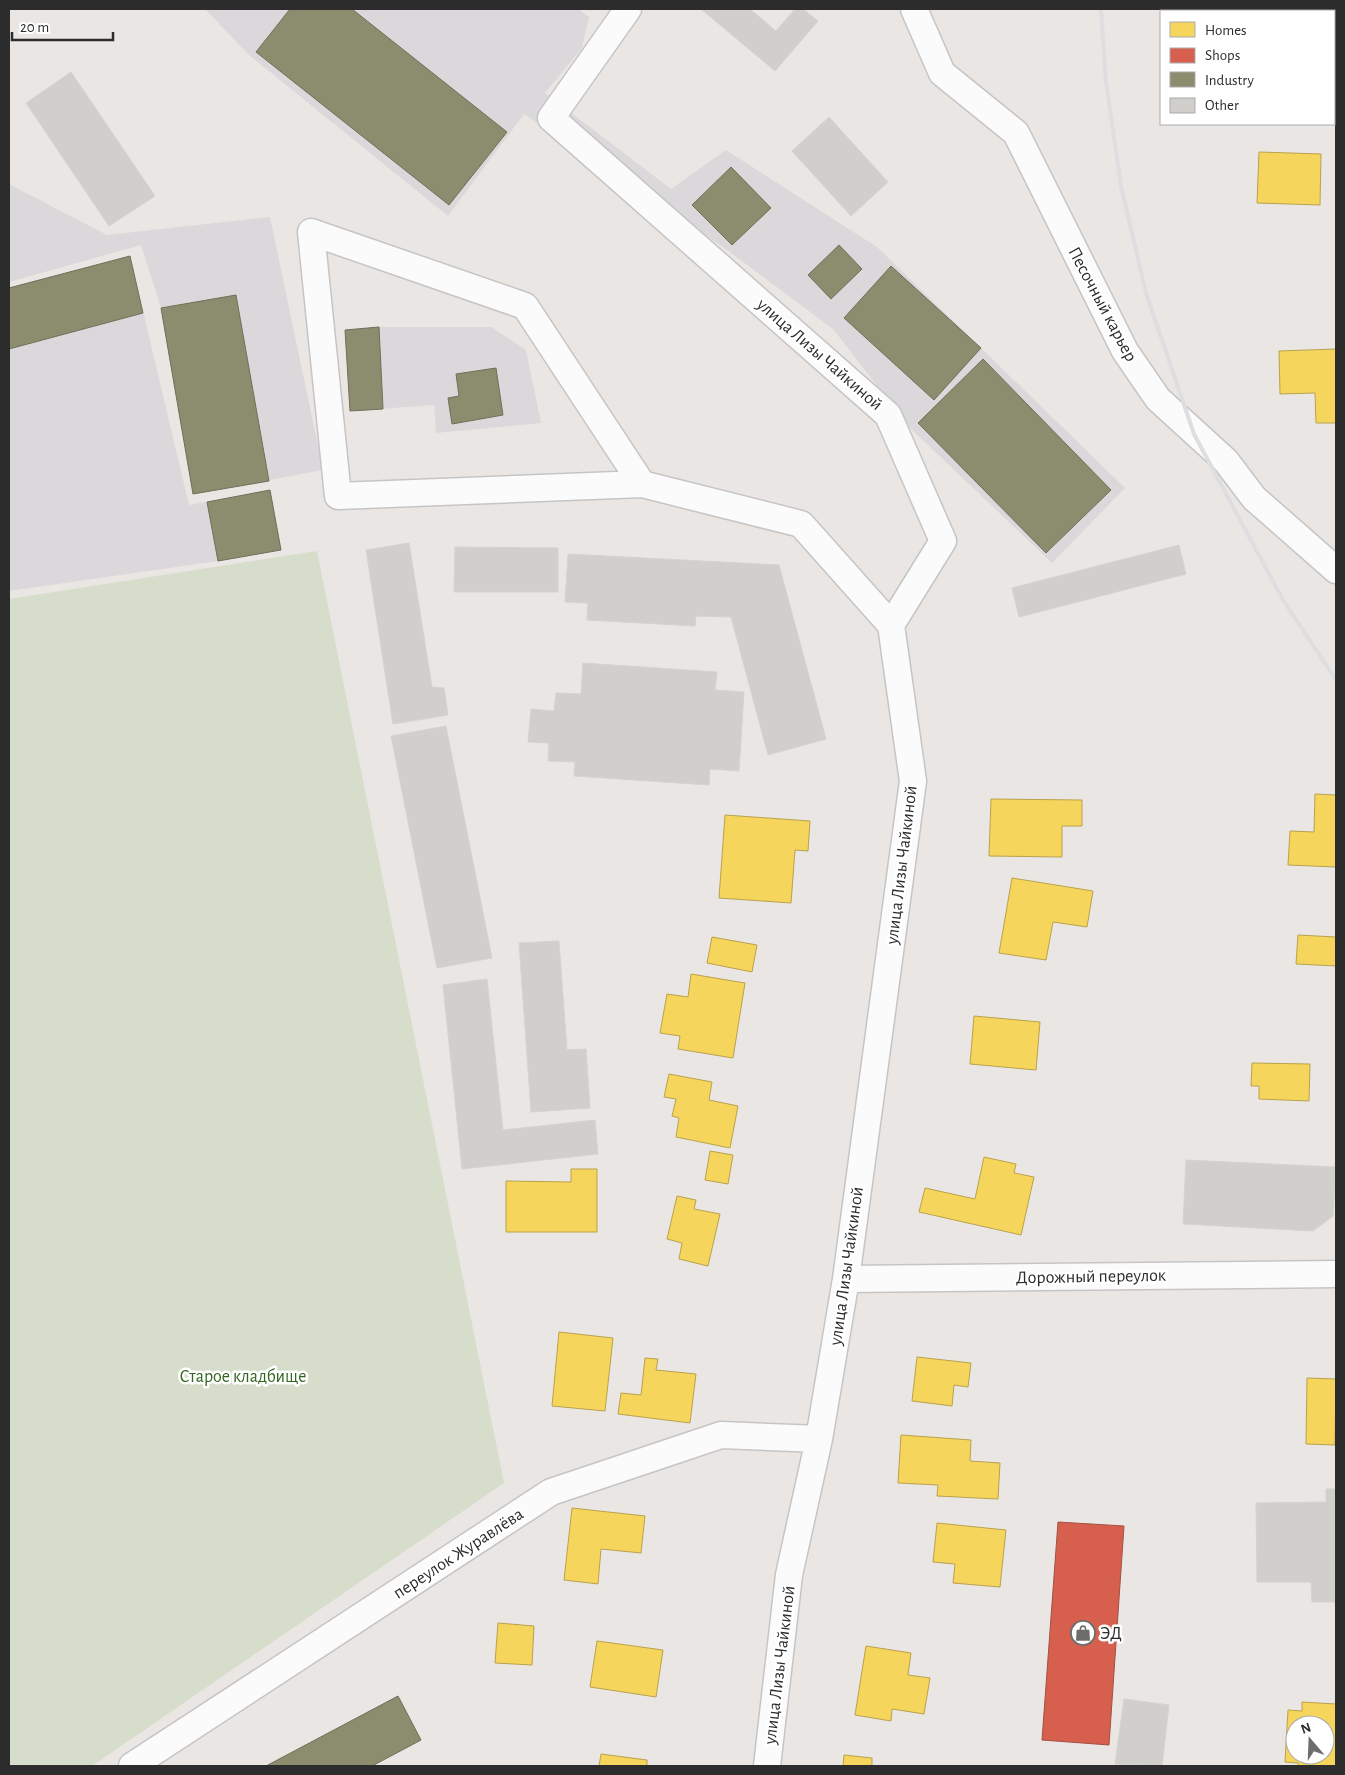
<svg xmlns="http://www.w3.org/2000/svg" width="1345" height="1775" font-family="'Alegreya Sans',sans-serif">
  <rect width="100%" height="100%" fill="#eae6e3"/>
  <path fill="#dad8da" d="M 205,9 L 578,9 L 589,17 L 582,48 L 545,93 L 671,189 L 726,150 L 877,247 L 1125,488 L 1052,563 L 910,428 L 833,329 L 726,249 L 524,114 L 448,216 L 249,55 Z
    M 9,184 L 107,235 L 270,217 L 323,470 L 193,494 L 161,308 L 141,245 L 9,282 Z
    M 130,256 L 189,505 L 270,490 L 281,550 L 218,561 L 9,591 L 9,288 Z
    M 379,327 L 491,327 L 526,350 L 541,423 L 436,433 L 434,405 L 350,411 L 345,330 Z"/>
  <path fill="#d7ddcb" d="M 317,551 L 504,1483 L 92,1766 L 9,1766 L 9,599 Z"/>
  <path fill="#f6d55c" stroke="#b9a24e" fill-rule="evenodd" d="M 1259,152 L 1321,154 L 1320,205 L 1257,203 Z
    M 1336,349 L 1336,423 L 1316,423 L 1315,393 L 1280,394 L 1279,351 Z
    M 1315,794 L 1336,795 L 1336,867 L 1288,865 L 1290,831 L 1314,832 Z
    M 991,799 L 1082,800 L 1082,826 L 1062,826 L 1062,857 L 989,856 Z
    M 725,815 L 810,821 L 808,851 L 795,850 L 791,903 L 719,898 Z
    M 1012,878 L 1093,891 L 1087,927 L 1053,922 L 1046,960 L 999,953 Z
    M 1298,935 L 1336,937 L 1336,966 L 1296,964 Z
    M 712,937 L 757,945 L 752,972 L 707,963 Z
    M 691,974 L 745,983 L 733,1058 L 678,1049 L 680,1036 L 660,1033 L 667,994 L 688,997 Z
    M 974,1016 L 1040,1022 L 1036,1070 L 970,1064 Z
    M 1252,1063 L 1310,1064 L 1309,1101 L 1259,1099 L 1259,1086 L 1251,1086 Z
    M 669,1074 L 712,1082 L 709,1100 L 738,1106 L 730,1148 L 676,1137 L 679,1118 L 672,1116 L 676,1099 L 664,1097 Z
    M 710,1151 L 733,1155 L 728,1184 L 705,1180 Z
    M 984,1157 L 1016,1164 L 1014,1173 L 1034,1177 L 1021,1235 L 919,1212 L 925,1188 L 975,1199 Z
    M 571,1169 L 597,1169 L 597,1232 L 506,1232 L 506,1181 L 571,1182 Z
    M 677,1196 L 696,1200 L 694,1209 L 720,1214 L 708,1266 L 679,1259 L 682,1243 L 667,1239 Z
    M 559,1332 L 613,1338 L 605,1411 L 552,1406 Z
    M 917,1357 L 971,1363 L 968,1387 L 954,1385 L 952,1406 L 912,1401 Z
    M 645,1358 L 658,1359 L 656,1370 L 696,1374 L 690,1423 L 618,1414 L 621,1393 L 641,1395 Z
    M 1307,1378 L 1336,1379 L 1335,1445 L 1306,1444 Z
    M 901,1435 L 971,1440 L 970,1461 L 1000,1463 L 998,1499 L 937,1496 L 938,1485 L 898,1483 Z
    M 572,1508 L 645,1516 L 641,1553 L 601,1549 L 598,1584 L 564,1580 Z
    M 937,1523 L 1006,1530 L 1000,1587 L 953,1583 L 955,1564 L 933,1562 Z
    M 498,1623 L 534,1626 L 532,1665 L 495,1663 Z
    M 597,1641 L 663,1650 L 656,1697 L 590,1687 Z
    M 866,1646 L 911,1653 L 908,1675 L 930,1678 L 924,1714 L 892,1709 L 891,1721 L 855,1715 Z
    M 1302,1702 L 1336,1704 L 1336,1766 L 1298,1766 L 1298,1763 L 1285,1762 L 1288,1710 L 1302,1711 ZM 1295,1725 L 1325,1725 L 1325,1755 L 1295,1755 Z
    M 601,1754 L 647,1760 L 647,1766 L 599,1766 Z
    M 844,1755 L 872,1758 L 872,1766 L 843,1766 Z"/>
  <path fill="#d6604d" stroke="#a35043" d="M 1058,1522 L 1124,1526 L 1109,1745 L 1042,1740 Z"/>
  <path fill="#8c8c6e" stroke="#6f6f5a" d="M 290,9 L 352,9 L 507,132 L 449,205 L 256,52 Z
    M 731,167 L 771,208 L 732,245 L 692,205 Z
    M 839,245 L 862,269 L 831,299 L 808,275 Z
    M 130,256 L 143,313 L 9,349 L 9,288 Z
    M 891,266 L 981,348 L 934,400 L 844,318 Z
    M 236,295 L 269,481 L 193,494 L 161,308 Z
    M 379,327 L 383,409 L 350,411 L 345,330 Z
    M 983,359 L 1111,490 L 1046,553 L 918,423 Z
    M 496,368 L 503,415 L 452,424 L 448,398 L 459,396 L 456,374 Z
    M 270,490 L 281,550 L 218,561 L 207,502 Z
    M 398,1696 L 421,1740 L 372,1766 L 266,1766 Z"/>
  <path fill="#d1cfcc" stroke="#d5d2cf" d="M 701,9 L 750,9 L 776,31 L 795,9 L 803,9 L 818,21 L 775,71 Z
    M 71,72 L 155,196 L 109,226 L 26,103 Z
    M 829,117 L 888,182 L 851,216 L 792,151 Z
    M 409,543 L 432,687 L 444,688 L 448,715 L 393,724 L 366,550 Z
    M 1179,545 L 1186,574 L 1019,617 L 1012,588 Z
    M 455,547 L 558,548 L 558,592 L 454,592 Z
    M 568,554 L 779,565 L 826,739 L 768,755 L 731,617 L 696,616 L 695,626 L 587,620 L 588,603 L 565,602 Z
    M 583,663 L 717,672 L 715,690 L 744,692 L 739,771 L 710,769 L 709,785 L 574,776 L 575,762 L 548,761 L 549,743 L 528,742 L 531,709 L 554,711 L 556,693 L 581,694 Z
    M 446,726 L 492,958 L 437,968 L 391,736 Z
    M 559,941 L 567,1050 L 586,1049 L 590,1108 L 531,1112 L 519,943 Z
    M 487,979 L 503,1130 L 595,1120 L 598,1154 L 462,1169 L 443,985 Z
    M 1186,1160 L 1336,1167 L 1333,1216 L 1313,1231 L 1183,1224 Z
    M 1326,1489 L 1336,1489 L 1336,1602 L 1312,1602 L 1311,1582 L 1257,1582 L 1256,1503 L 1326,1502 Z
    M 1124,1699 L 1169,1705 L 1162,1766 L 1115,1764 Z"/>
  <g fill="none" stroke-linecap="round" stroke-linejoin="round">
    <defs>
      <path id="street" d="M 628,9 L 551,118 L 888,415 L 943,541 L 891,625 L 913,781 L 846,1279 L 819,1439 L 789,1575 L 767,1766
        M 914,9 L 942,73 L 1016,133 L 1125,351 L 1158,399 L 1226,461 L 1254,498 L 1336,570
        M 642,484 L 525,306 L 311,232 L 338,496 L 642,484 L 801,524 L 891,625
        M 846,1279 L 1336,1274
        M 132,1766 L 551,1492 L 721,1435 L 819,1439"/>
    </defs>
    <use href="#street" stroke="#c6c5c5" stroke-width="29"/>
    <use href="#street" stroke="#fcfbfb" stroke-width="26"/>
    <path stroke="#dedee0" stroke-width="4" d="M 1101,9 L 1106,82 L 1121,186 L 1146,293 L 1194,434 L 1283,600 L 1336,680"/>
  </g>
  <defs>
    <symbol id="shop-ring" viewBox="-11 -11 22 22"><circle r="9.5" fill="#fff" stroke="#6e6d6c" stroke-width="1.5"/><path d="M-5-2.5h2.3a2.7 3.5 0 0 1 5.4 0H5L5.5 6h-11ZM-1.5-2.5h3a1.5 2.3 0 0 0-3 0Z" fill="#6e6d6c"/></symbol>
  </defs>
  <g fill-rule="evenodd">
    <use href="#shop-ring" x="1069" y="1619" width="28" height="28"/>
  </g>
  <g text-anchor="middle" stroke-width="5" stroke-linejoin="round" paint-order="stroke">
    <g font-size="18" fill="#2c2c2c" stroke="#fff">
      <text transform="translate(1103 304) rotate(62)" y="6">Песочный карьер</text>
      <text transform="translate(820 354) rotate(41)" y="6">улица Лизы Чайкиной</text>
      <text transform="translate(901 865) rotate(-83)" y="6">улица Лизы Чайкиной</text>
      <text transform="translate(846 1266) rotate(-82)" y="6">улица Лизы Чайкиной</text>
      <text transform="translate(1091 1276) rotate(-1)" y="6">Дорожный переулок</text>
      <text transform="translate(458 1553) rotate(-33)" y="6">переулок Журавлёва</text>
      <text transform="translate(779 1665) rotate(-83)" y="6">улица Лизы Чайкиной</text>
    </g>
    <g font-size="18" fill="#336520" stroke="#fff">
      <text x="243" y="1382">Старое кладбище</text>
    </g>
    <g font-size="18" fill="#2c2c2c" stroke="#fff" text-anchor="start">
      <text x="1100" y="1639">ЭД</text>
    </g>
  </g>
  <rect width="1345" height="1775" fill="none" stroke="#2c2c2c" stroke-width="20"/>
  <rect x="1160" y="10" width="175" height="115" fill="#ffffff" stroke="#ababab"/>
  <rect x="1170" y="22" width="25" height="15" fill="#f6d55c" stroke="#ababab"/>
  <text x="1205" y="35" font-size="15" fill="#2c2c2c">Homes</text>
  <rect x="1170" y="48" width="25" height="15" fill="#d6604d" stroke="#ababab"/>
  <text x="1205" y="60" font-size="15" fill="#2c2c2c">Shops</text>
  <rect x="1170" y="72" width="25" height="15" fill="#8c8c6e" stroke="#ababab"/>
  <text x="1205" y="85" font-size="15" fill="#2c2c2c">Industry</text>
  <rect x="1170" y="98" width="25" height="15" fill="#d1cfcc" stroke="#ababab"/>
  <text x="1205" y="110" font-size="15" fill="#2c2c2c">Other</text>
  <g transform="translate(1310 1740) rotate(341)"><circle r="24" fill="#ffffff" stroke="#ababab"/>
  <path d="M0-4L9 19L0 12L-9 19Z" fill="#6e6d6c"/>
  <text y="-8" font-size="14" font-weight="bold" text-anchor="middle" fill="#2c2c2c">N</text>
  </g>
  <path d="M12 32v8h101v-8" fill="none" stroke="#2c2c2c" stroke-width="2.5"/>
  <text x="20" y="32" font-size="15" fill="#2c2c2c" stroke="#ffffff" stroke-width="4" paint-order="stroke">20 m</text>
</svg>
